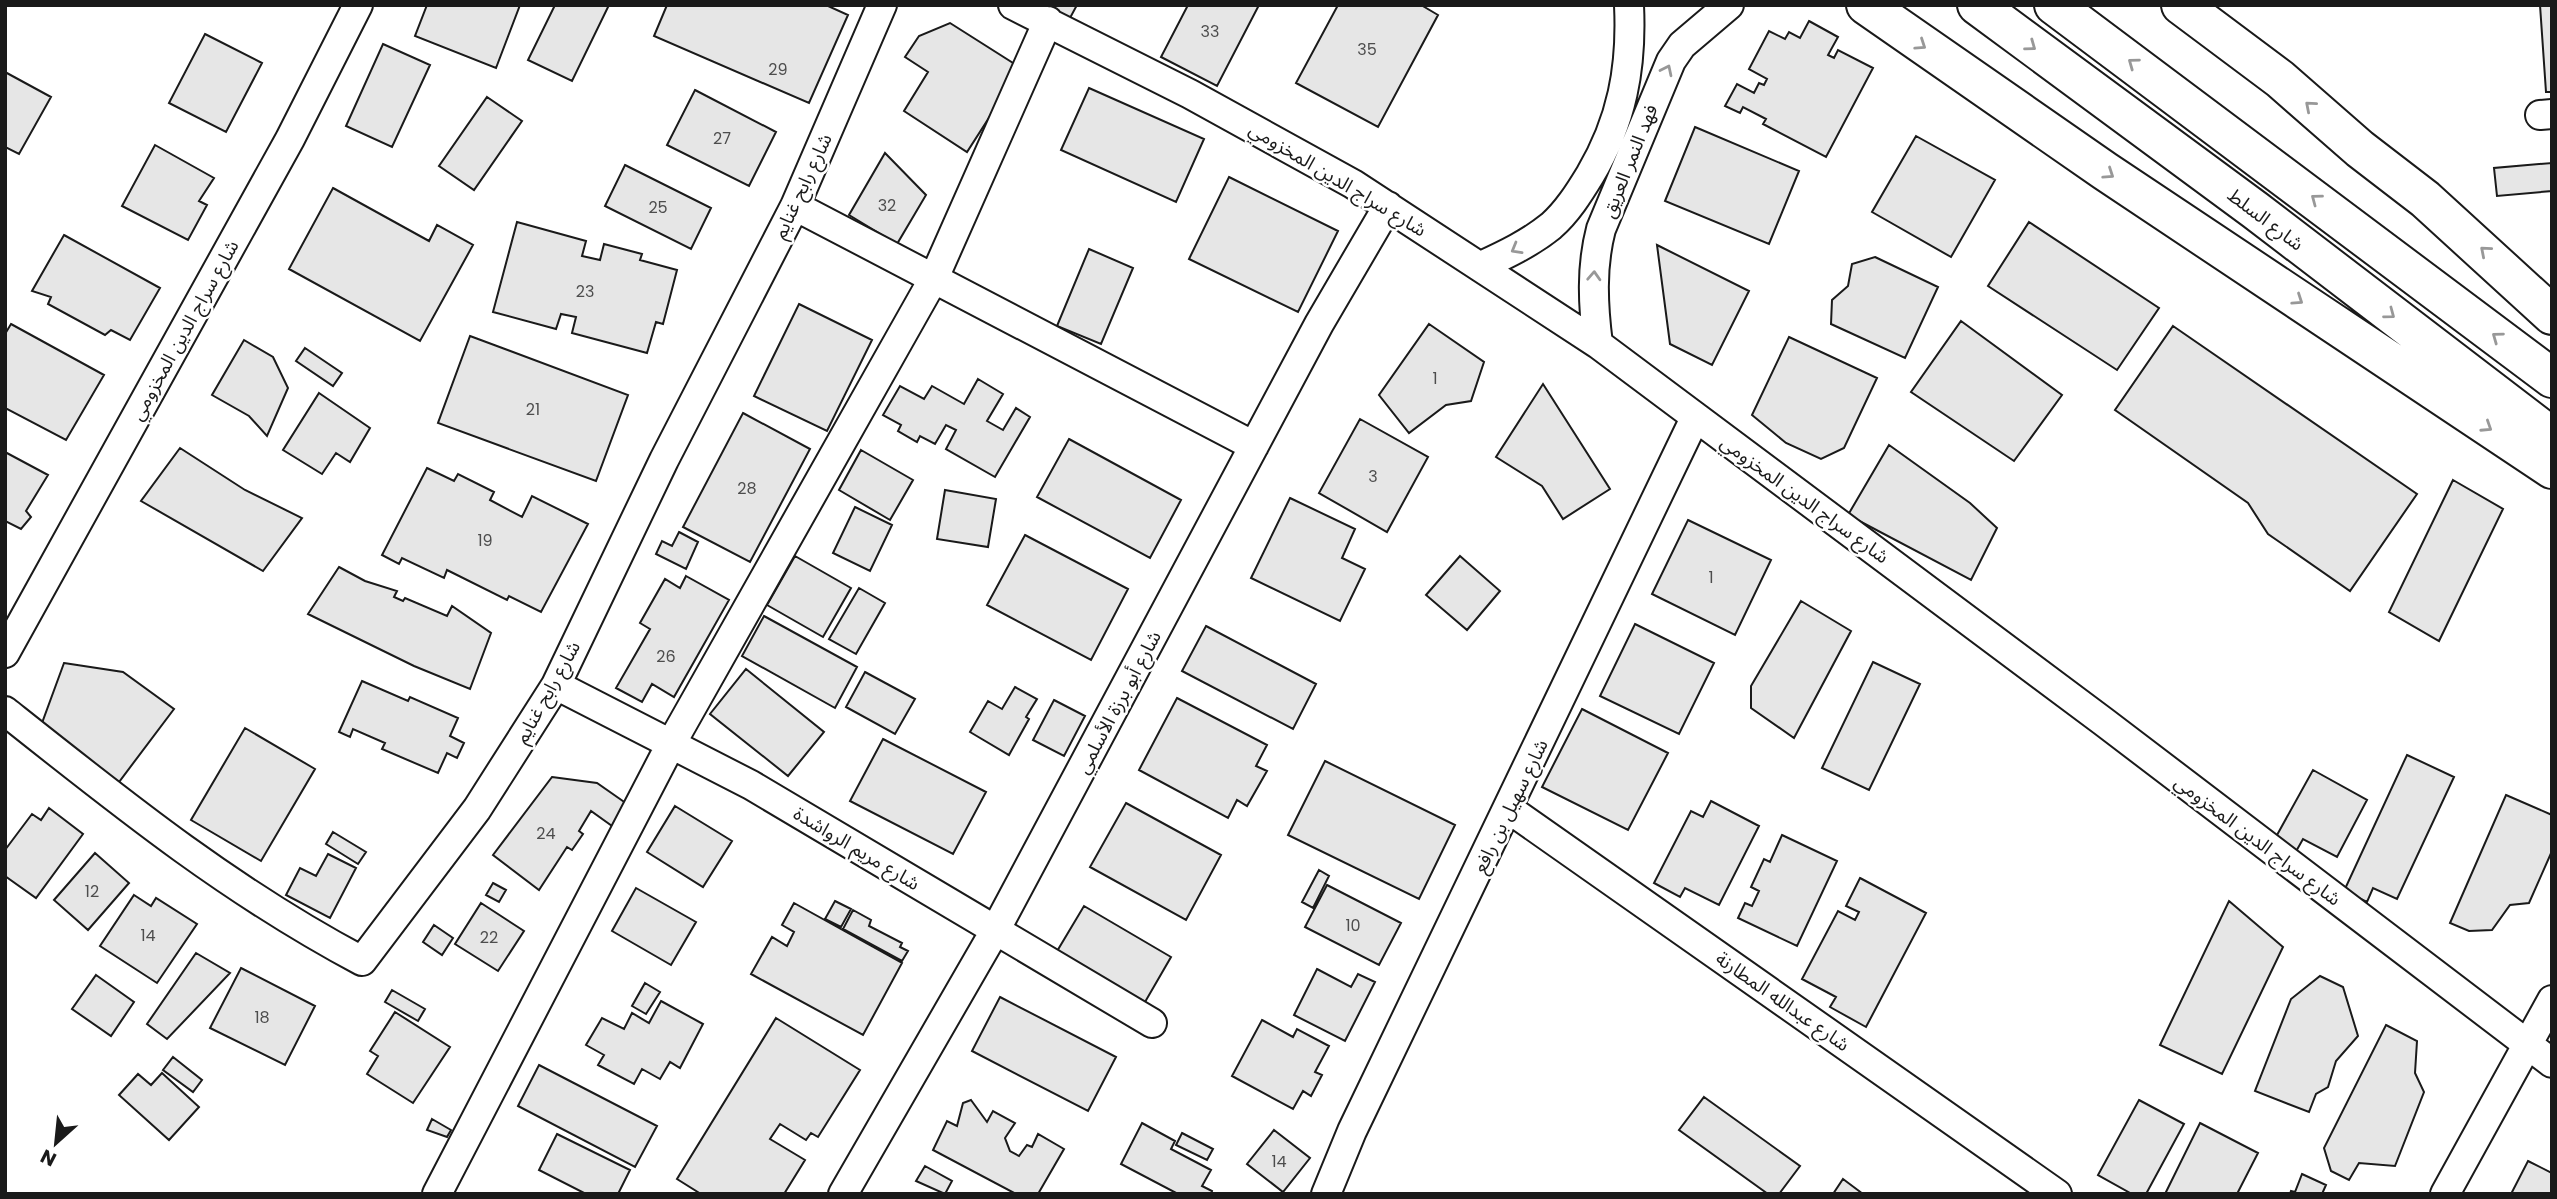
<svg xmlns="http://www.w3.org/2000/svg" width="2557" height="1199" font-family="Poppins,'Noto Sans Arabic',sans-serif">
  <rect width="100%" height="100%" fill="#fff"/>
  <path fill="#e6e6e6" stroke="#1a1a1a" stroke-width="2" d="M 427,5 L 520,5 L 496,68 L 415,36 Z
    M 555,5 L 609,5 L 572,81 L 528,60 Z
    M 667,5 L 826,5 L 848,15 L 809,103 L 654,36 Z
    M 1047,5 L 1077,5 L 1070,18 Z
    M 1188,5 L 1259,5 L 1217,86 L 1161,57 Z
    M 1338,5 L 1421,5 L 1438,15 L 1378,127 L 1296,83 Z
    M 2540,5 L 2552,5 L 2552,92 L 2546,92 Z
    M 1809,21 L 1838,37 L 1828,55 L 1834,58 L 1838,50 L 1873,68 L 1826,157 L 1763,124 L 1766,119 L 1743,107 L 1740,113 L 1725,106 L 1737,84 L 1754,93 L 1759,83 L 1764,85 L 1767,79 L 1749,69 L 1769,31 L 1785,39 L 1789,32 L 1800,38 Z
    M 950,23 L 1021,68 L 967,152 L 904,111 L 928,72 L 905,57 L 919,36 Z
    M 205,34 L 262,63 L 226,132 L 169,103 Z
    M 383,44 L 430,65 L 392,147 L 346,126 Z
    M 5,72 L 51,97 L 19,154 L 5,147 Z
    M 1089,88 L 1204,139 L 1176,202 L 1061,150 Z
    M 695,90 L 776,132 L 749,186 L 667,145 Z
    M 487,97 L 522,121 L 474,190 L 439,166 Z
    M 1695,127 L 1799,171 L 1769,244 L 1665,201 Z
    M 1916,136 L 1995,180 L 1951,257 L 1872,212 Z
    M 155,145 L 214,178 L 199,201 L 207,205 L 188,240 L 122,206 Z
    M 885,153 L 926,195 L 897,244 L 849,215 Z
    M 2552,163 L 2552,191 L 2497,196 L 2494,168 Z
    M 625,165 L 711,208 L 691,249 L 605,206 Z
    M 1229,177 L 1338,231 L 1298,312 L 1189,259 Z
    M 333,188 L 429,241 L 437,225 L 473,245 L 420,341 L 289,269 Z
    M 517,222 L 586,241 L 582,256 L 600,260 L 604,244 L 642,254 L 640,260 L 677,270 L 663,324 L 656,322 L 647,353 L 572,333 L 576,317 L 561,314 L 556,329 L 493,312 Z
    M 2029,222 L 2159,308 L 2117,370 L 1988,286 Z
    M 64,235 L 160,288 L 130,340 L 111,330 L 105,335 L 48,304 L 51,297 L 32,291 Z
    M 1657,245 L 1749,291 L 1712,365 L 1670,344 Z
    M 1089,249 L 1133,268 L 1101,344 L 1057,326 Z
    M 1875,257 L 1938,287 L 1905,358 L 1831,324 L 1832,300 L 1848,286 L 1852,264 Z
    M 799,304 L 872,340 L 827,431 L 754,396 Z
    M 1961,321 L 2062,395 L 2014,461 L 1911,392 Z
    M 11,324 L 104,375 L 66,440 L 5,408 L 5,334 Z
    M 1429,324 L 1484,362 L 1471,401 L 1446,405 L 1409,433 L 1379,395 Z
    M 2173,326 L 2417,494 L 2350,591 L 2268,534 L 2248,503 L 2115,410 Z
    M 470,336 L 628,395 L 596,481 L 438,423 Z
    M 1789,337 L 1877,378 L 1844,448 L 1821,459 L 1786,443 L 1752,415 Z
    M 244,340 L 273,357 L 288,388 L 267,436 L 249,416 L 212,395 Z
    M 305,348 L 342,373 L 333,386 L 296,361 Z
    M 978,379 L 1003,394 L 987,421 L 1003,430 L 1016,408 L 1030,417 L 995,477 L 946,449 L 956,430 L 946,425 L 935,444 L 920,436 L 917,442 L 898,431 L 901,425 L 883,415 L 900,386 L 924,399 L 932,386 L 964,404 Z
    M 1543,384 L 1610,489 L 1563,519 L 1542,486 L 1496,457 Z
    M 319,393 L 370,428 L 350,462 L 336,453 L 322,474 L 283,450 Z
    M 743,413 L 810,449 L 750,562 L 683,527 Z
    M 1360,419 L 1428,457 L 1387,532 L 1319,493 Z
    M 1069,439 L 1181,500 L 1150,558 L 1037,497 Z
    M 1889,445 L 1970,503 L 1997,528 L 1971,580 L 1848,515 Z
    M 180,448 L 245,490 L 302,518 L 263,571 L 141,501 Z
    M 861,450 L 913,480 L 890,520 L 839,490 Z
    M 5,452 L 48,475 L 26,511 L 31,517 L 21,529 L 5,521 Z
    M 427,468 L 454,481 L 458,474 L 494,492 L 490,500 L 522,517 L 532,496 L 588,524 L 541,612 L 509,596 L 507,600 L 447,570 L 444,578 L 402,558 L 399,564 L 382,555 Z
    M 2453,480 L 2503,509 L 2439,641 L 2389,612 Z
    M 945,490 L 996,499 L 988,547 L 937,539 Z
    M 1290,498 L 1355,529 L 1342,558 L 1365,569 L 1340,621 L 1251,578 Z
    M 855,507 L 892,525 L 870,571 L 833,553 Z
    M 1688,520 L 1771,560 L 1735,635 L 1652,594 Z
    M 679,532 L 698,542 L 686,569 L 656,554 L 662,541 L 672,546 Z
    M 1025,535 L 1128,589 L 1091,660 L 987,605 Z
    M 795,556 L 851,588 L 823,637 L 767,605 Z
    M 1460,556 L 1500,591 L 1467,630 L 1426,595 Z
    M 339,567 L 365,581 L 397,591 L 394,597 L 403,601 L 405,598 L 447,616 L 452,606 L 491,633 L 470,689 L 414,666 L 308,614 Z
    M 686,576 L 729,600 L 674,697 L 652,684 L 642,702 L 616,688 L 650,629 L 640,623 L 665,579 L 680,588 Z
    M 859,588 L 885,603 L 856,654 L 829,639 Z
    M 1801,601 L 1851,631 L 1794,738 L 1751,708 L 1751,686 Z
    M 764,616 L 857,667 L 835,708 L 742,656 Z
    M 1635,624 L 1714,663 L 1679,734 L 1600,696 Z
    M 1206,626 L 1316,684 L 1293,729 L 1182,671 Z
    M 1873,662 L 1920,684 L 1869,790 L 1822,768 Z
    M 64,663 L 123,672 L 174,709 L 113,790 L 38,734 Z
    M 746,669 L 824,732 L 788,776 L 710,714 Z
    M 865,672 L 915,699 L 895,734 L 846,707 Z
    M 362,681 L 408,701 L 410,697 L 458,718 L 450,736 L 464,743 L 457,758 L 447,753 L 438,773 L 382,749 L 385,743 L 353,729 L 350,737 L 339,732 Z
    M 1015,687 L 1037,699 L 1026,717 L 1029,719 L 1009,755 L 970,732 L 988,701 L 1002,709 Z
    M 1177,698 L 1267,745 L 1256,766 L 1267,771 L 1247,806 L 1237,800 L 1228,818 L 1139,770 Z
    M 1054,700 L 1085,716 L 1064,756 L 1033,740 Z
    M 1582,709 L 1668,753 L 1628,830 L 1542,787 Z
    M 245,728 L 315,769 L 261,861 L 191,820 Z
    M 883,739 L 986,792 L 953,854 L 850,801 Z
    M 2407,755 L 2454,777 L 2397,899 L 2373,888 L 2367,902 L 2344,891 Z
    M 1325,761 L 1455,825 L 1419,899 L 1288,835 Z
    M 2313,770 L 2367,800 L 2337,857 L 2303,839 L 2294,855 L 2272,844 Z
    M 552,777 L 597,783 L 630,806 L 619,831 L 591,811 L 579,831 L 583,834 L 572,850 L 567,847 L 539,890 L 493,855 Z
    M 2506,795 L 2552,815 L 2552,851 L 2529,903 L 2510,905 L 2492,930 L 2469,931 L 2450,923 Z
    M 1711,801 L 1759,826 L 1719,905 L 1685,888 L 1680,897 L 1654,883 L 1691,811 L 1703,817 Z
    M 1126,803 L 1221,855 L 1186,920 L 1090,867 Z
    M 675,806 L 732,841 L 703,887 L 647,852 Z
    M 49,808 L 83,834 L 36,898 L 5,876 L 5,850 L 32,814 L 41,820 Z
    M 333,832 L 366,852 L 358,864 L 326,844 Z
    M 1782,835 L 1837,861 L 1797,946 L 1738,918 L 1745,903 L 1752,906 L 1759,891 L 1751,887 L 1764,859 L 1770,862 Z
    M 95,853 L 129,883 L 88,930 L 54,900 Z
    M 328,854 L 356,868 L 330,918 L 286,895 L 300,868 L 316,876 Z
    M 1319,870 L 1329,876 L 1313,908 L 1302,902 Z
    M 1860,878 L 1926,913 L 1866,1027 L 1830,1007 L 1836,997 L 1802,979 L 1838,911 L 1855,920 L 1859,912 L 1846,906 Z
    M 493,883 L 506,890 L 499,902 L 486,895 Z
    M 1327,885 L 1401,923 L 1379,965 L 1305,927 Z
    M 636,888 L 696,922 L 671,965 L 612,931 Z
    M 134,895 L 151,906 L 156,898 L 197,924 L 157,983 L 100,946 Z
    M 835,901 L 851,909 L 841,927 L 825,919 Z
    M 2229,901 L 2283,947 L 2222,1074 L 2160,1045 Z
    M 481,903 L 524,931 L 498,971 L 455,944 Z
    M 794,903 L 902,963 L 863,1035 L 751,974 L 772,937 L 787,946 L 794,932 L 782,925 Z
    M 1084,906 L 1171,957 L 1141,1009 L 1053,958 Z
    M 853,910 L 871,920 L 869,926 L 902,943 L 900,947 L 908,951 L 902,961 L 843,929 Z
    M 434,925 L 453,938 L 442,955 L 423,942 Z
    M 196,953 L 230,973 L 167,1039 L 147,1024 Z
    M 241,968 L 315,1006 L 285,1065 L 210,1028 Z
    M 1317,969 L 1351,987 L 1358,974 L 1375,982 L 1345,1041 L 1294,1015 Z
    M 96,975 L 134,1002 L 111,1036 L 72,1009 Z
    M 2320,976 L 2343,987 L 2358,1036 L 2336,1061 L 2328,1087 L 2316,1094 L 2309,1112 L 2255,1091 L 2291,999 Z
    M 645,983 L 660,992 L 646,1014 L 632,1006 Z
    M 392,990 L 425,1009 L 418,1021 L 385,1002 Z
    M 1000,997 L 1116,1057 L 1088,1111 L 972,1051 Z
    M 661,1001 L 703,1024 L 680,1068 L 670,1062 L 660,1079 L 642,1069 L 634,1084 L 598,1065 L 604,1055 L 586,1045 L 602,1018 L 624,1029 L 632,1013 L 649,1023 Z
    M 395,1012 L 450,1047 L 413,1103 L 367,1074 L 378,1056 L 370,1051 Z
    M 776,1018 L 860,1070 L 818,1137 L 811,1133 L 806,1140 L 780,1124 L 770,1139 L 805,1160 L 784,1194 L 701,1194 L 677,1179 Z
    M 1262,1020 L 1293,1037 L 1297,1029 L 1329,1046 L 1315,1072 L 1322,1075 L 1311,1096 L 1303,1091 L 1293,1109 L 1232,1076 Z
    M 2386,1025 L 2417,1041 L 2415,1073 L 2424,1092 L 2395,1166 L 2359,1163 L 2349,1180 L 2331,1171 L 2324,1148 Z
    M 173,1057 L 202,1080 L 193,1092 L 163,1070 Z
    M 539,1065 L 657,1126 L 635,1167 L 518,1106 Z
    M 162,1073 L 199,1107 L 169,1140 L 119,1095 L 138,1074 L 151,1085 Z
    M 1704,1097 L 1800,1166 L 1779,1194 L 1768,1194 L 1679,1130 Z
    M 971,1100 L 987,1122 L 993,1111 L 1015,1123 L 1005,1138 L 1010,1151 L 1019,1156 L 1027,1145 L 1032,1147 L 1038,1134 L 1064,1149 L 1038,1194 L 1016,1194 L 933,1150 L 947,1121 L 957,1126 L 963,1103 Z
    M 2139,1100 L 2184,1124 L 2146,1194 L 2132,1194 L 2098,1175 Z
    M 432,1119 L 451,1130 L 447,1137 L 427,1130 Z
    M 1142,1123 L 1175,1141 L 1171,1149 L 1211,1170 L 1202,1186 L 1212,1191 L 1211,1194 L 1178,1194 L 1121,1164 Z
    M 2200,1123 L 2258,1153 L 2237,1194 L 2165,1194 Z
    M 1274,1130 L 1310,1158 L 1283,1192 L 1247,1164 Z
    M 1182,1133 L 1213,1149 L 1207,1160 L 1176,1145 Z
    M 557,1134 L 630,1170 L 618,1194 L 586,1194 L 539,1170 Z
    M 2528,1161 L 2552,1173 L 2552,1194 L 2511,1194 Z
    M 925,1166 L 952,1181 L 945,1194 L 916,1181 Z
    M 2302,1174 L 2326,1185 L 2322,1194 L 2290,1194 L 2291,1191 L 2295,1192 Z
    M 1843,1179 L 1863,1194 L 1833,1194 Z"/>
  <g fill="none" stroke-linecap="round" stroke-linejoin="round">
    <defs>
      <path id="minor" d="M 1013,5 L 1190,94 L 1353,184 L 1598,344 L 2104,722 L 2552,1063
        M 2540,115 L 2552,114
        M 795,206 L 1254,446
        M 1481,266 C 1505,255 1530,243 1551,226 C 1567,212 1579,193 1590,175 C 1622,121 1632,68 1629,5
        M 1598,344 C 1593,305 1591,267 1601,229 L 1671,61 L 1682,45 L 1729,5
        M 5,653 L 290,139 L 358,5
        M 556,685 L 751,785 L 1152,1023
        M 5,711 C 122,804 230,891 362,961 L 477,809 L 556,685 L 664,460 L 795,206 L 882,5
        M 1509,809 L 2057,1194
        M 437,1194 L 671,744 L 934,278 L 1048,21
        M 843,1194 L 996,929 L 1319,324 L 1388,206
        M 1326,1194 L 1352,1131 L 1695,418
        M 2445,1194 L 2552,1000"/>
      <path id="primary" d="M 1866,5 L 2105,171 L 2552,469
        M 1977,5 L 2255,210 L 2552,437
        M 2054,5 L 2552,378
        M 2181,5 L 2280,79 L 2360,149 L 2425,199 L 2552,315"/>
    </defs>
    <use href="#minor" stroke="#1a1a1a" stroke-width="32"/>
    <use href="#primary" stroke="#1a1a1a" stroke-width="42"/>
    <use href="#minor" stroke="#fff" stroke-width="28"/>
    <use href="#primary" stroke="#fff" stroke-width="38"/>
  </g>
  <defs><path id="oneway-chevron" d="M-2-3.5L2.5 0L-2 3.5" fill="none" stroke-width="1.6" stroke-linecap="round" stroke-linejoin="round" transform="scale(1.75)"/></defs>
  <g stroke="#989898">
    <use href="#oneway-chevron" transform="translate(1921 45) rotate(34)"/>
    <use href="#oneway-chevron" transform="translate(2031 46) rotate(36)"/>
    <use href="#oneway-chevron" transform="translate(2133 63) rotate(-144)"/>
    <use href="#oneway-chevron" transform="translate(1667 70) rotate(-64)"/>
    <use href="#oneway-chevron" transform="translate(2310 106) rotate(-139)"/>
    <use href="#oneway-chevron" transform="translate(2109 174) rotate(34)"/>
    <use href="#oneway-chevron" transform="translate(2316 199) rotate(-143)"/>
    <use href="#oneway-chevron" transform="translate(1516 249) rotate(150)"/>
    <use href="#oneway-chevron" transform="translate(2485 251) rotate(-139)"/>
    <use href="#oneway-chevron" transform="translate(1594 276) rotate(-87)"/>
    <use href="#oneway-chevron" transform="translate(2298 300) rotate(34)"/>
    <use href="#oneway-chevron" transform="translate(2390 314) rotate(37)"/>
    <use href="#oneway-chevron" transform="translate(2497 337) rotate(-144)"/>
    <use href="#oneway-chevron" transform="translate(2487 427) rotate(33)"/>
  </g>
  <g text-anchor="middle" stroke-width="5" stroke-linejoin="round" paint-order="stroke">
    <g font-size="16" fill="#4d4d4d">
      <text x="1210" y="37">33</text>
      <text x="1367" y="55">35</text>
      <text x="778" y="75">29</text>
      <text x="722" y="144">27</text>
      <text x="887" y="211">32</text>
      <text x="658" y="213">25</text>
      <text x="585" y="297">23</text>
      <text x="1435" y="384">1</text>
      <text x="533" y="415">21</text>
      <text x="1373" y="482">3</text>
      <text x="747" y="494">28</text>
      <text x="485" y="546">19</text>
      <text x="1711" y="583">1</text>
      <text x="666" y="662">26</text>
      <text x="546" y="839">24</text>
      <text x="92" y="897">12</text>
      <text x="1353" y="931">10</text>
      <text x="148" y="941">14</text>
      <text x="489" y="943">22</text>
      <text x="262" y="1023">18</text>
      <text x="1279" y="1167">14</text>
    </g>
    <g font-size="19" fill="#1a1a1a" stroke="#fff">
      <text transform="translate(1629 161) rotate(-68)" y="7">فهد النمر العريق</text>
      <text transform="translate(1338 179) rotate(31)" y="7">شارع سراج الدين المخزومي</text>
      <text transform="translate(802 186) rotate(-65)" y="7">شارع رابح غنايم</text>
      <text transform="translate(2266 219) rotate(37)" y="7">شارع السلط</text>
      <text transform="translate(184 330) rotate(-61)" y="7">شارع سراج الدين المخزومي</text>
      <text transform="translate(1805 499) rotate(36)" y="7">شارع سراج الدين المخزومي</text>
      <text transform="translate(547 692) rotate(-61)" y="7">شارع رابح غنايم</text>
      <text transform="translate(1118 702) rotate(-62)" y="7">شارع أبو برزة الأسلمي</text>
      <text transform="translate(1510 806) rotate(-64)" y="7">شارع سهيل بن رافع</text>
      <text transform="translate(2258 840) rotate(37)" y="7">شارع سراج الدين المخزومي</text>
      <text transform="translate(857 848) rotate(31)" y="7">شارع مريم الرواشدة</text>
      <text transform="translate(1783 1001) rotate(35)" y="7">شارع عبدالله المطارنة</text>
    </g>
  </g>
  <rect width="2557" height="1199" fill="none" stroke="#1a1a1a" stroke-width="14"/>
  <g transform="translate(56 1143) rotate(207)" stroke="#ffffff" stroke-width="5" paint-order="stroke">
  <path d="M0-5L12 26L0 18L-12 26Z" fill="#1a1a1a"/>
  <text y="-10" font-size="19" font-weight="bold" text-anchor="middle" fill="#1a1a1a">N</text>
  </g>
</svg>
